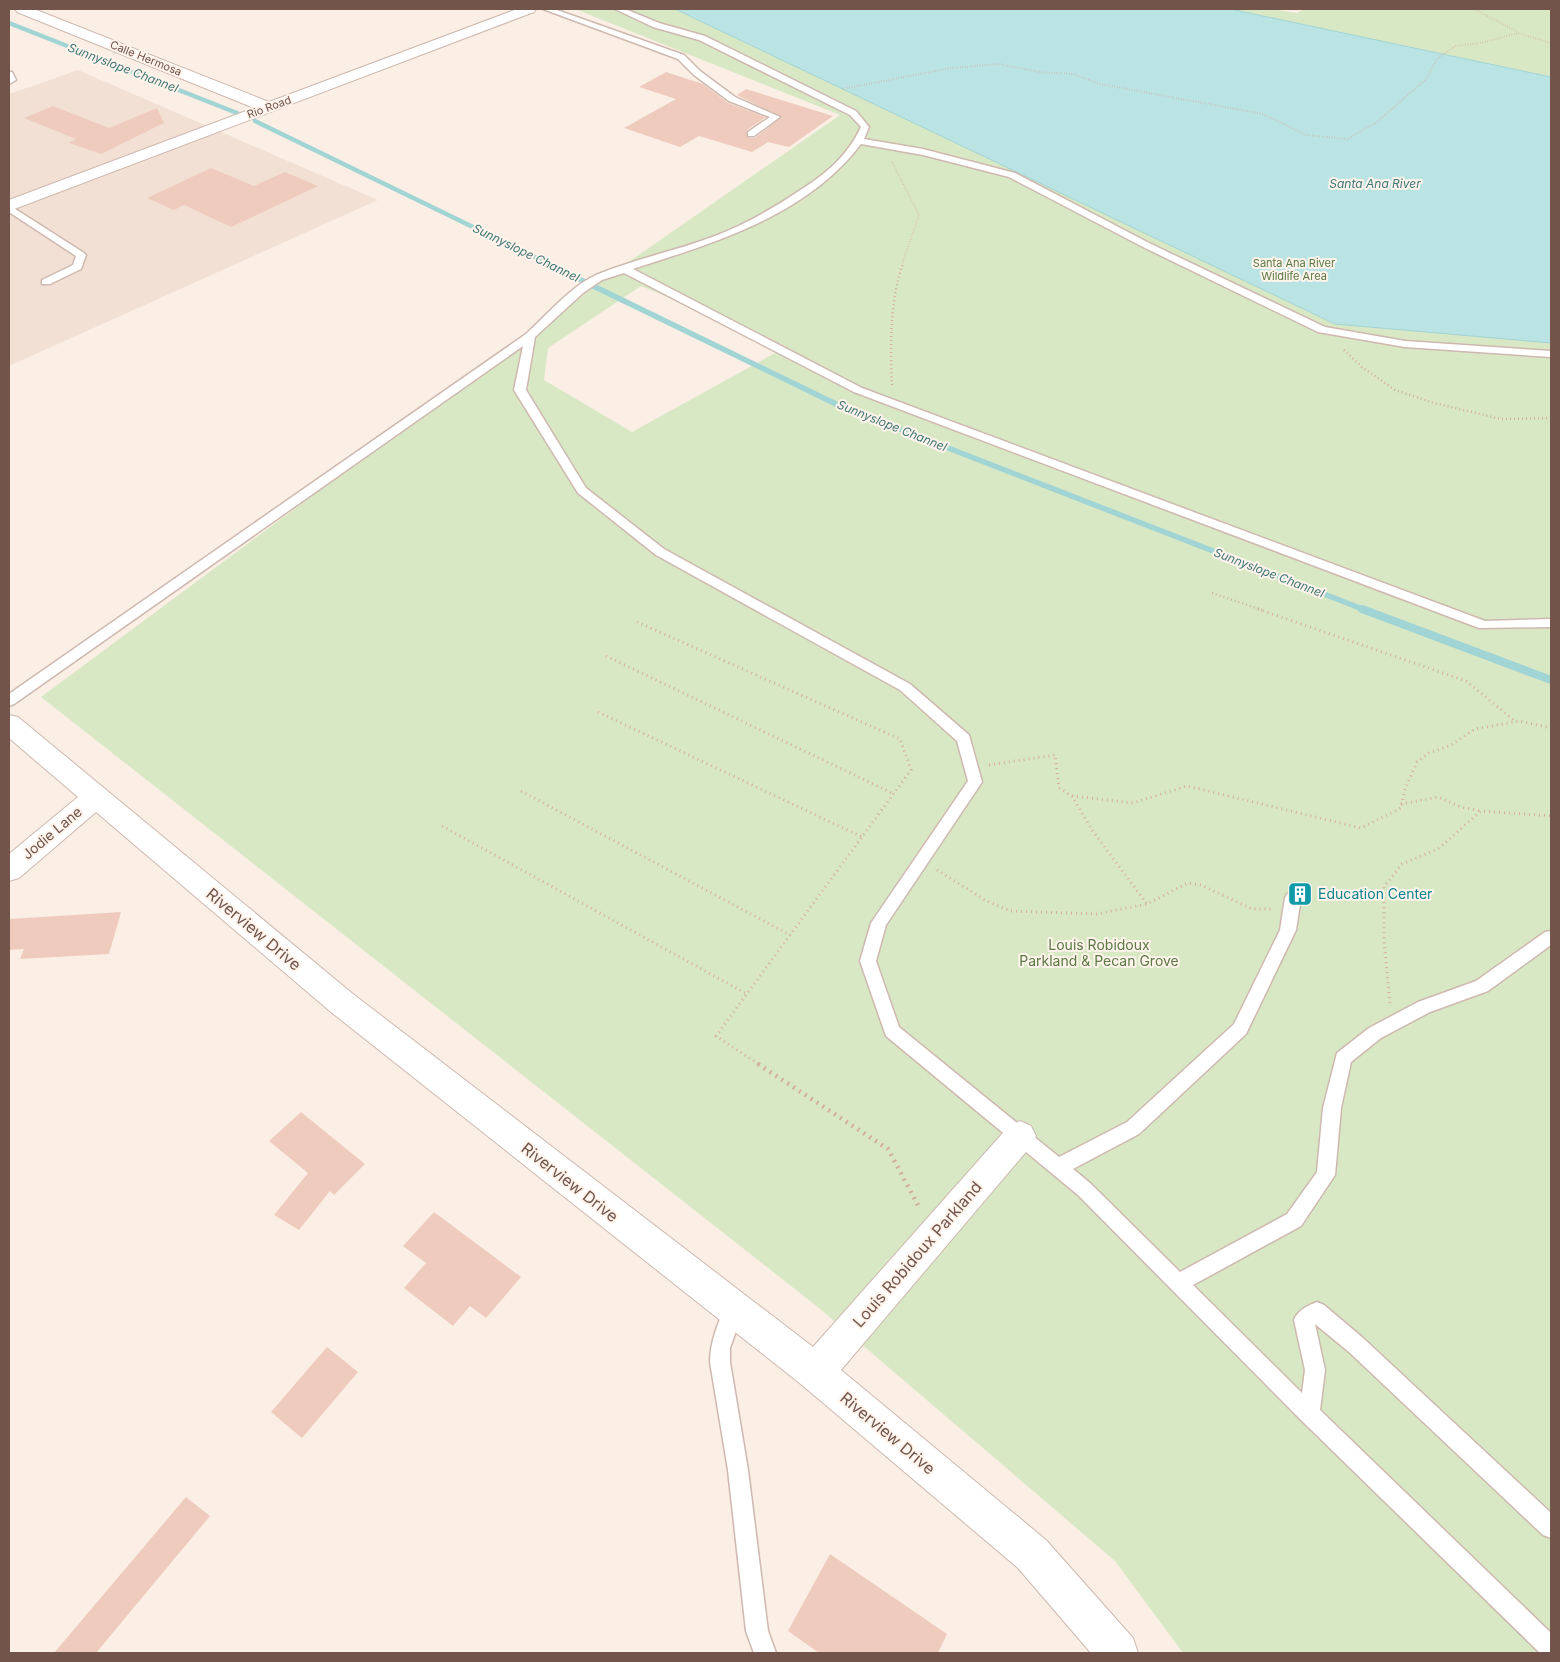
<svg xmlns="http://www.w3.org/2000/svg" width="1560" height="1662" font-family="Inter,sans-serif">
  <rect width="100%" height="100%" fill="#fbefe5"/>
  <path fill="#f2e0d4" d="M 78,70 L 378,200 L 9,366 L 9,94 Z"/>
  <path fill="#d8e8c4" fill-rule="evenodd" d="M 575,9 L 1271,9 L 1297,13 L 1304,9 L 1551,9 L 1551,1653 L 1183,1653 L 1115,1561 L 819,1308 L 41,697 L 610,275 L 840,115 ZM 641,286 L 786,346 L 786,347 L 632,432 L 544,380 L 548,348 Z"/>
  <path fill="#bae3e3" stroke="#a1d4d5" d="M 675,9 L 1230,9 L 1551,77 L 1551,343 L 1335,324 Z"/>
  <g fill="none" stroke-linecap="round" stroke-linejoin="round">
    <path stroke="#a1d4d5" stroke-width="4.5" d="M 9,23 L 237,113
      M 255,121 L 549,264"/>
    <path stroke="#a1d4d5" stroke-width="5.5" d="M 546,263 L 840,406 L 1365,610"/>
    <path stroke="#a1d4d5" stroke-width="8" d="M 1362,609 L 1551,680"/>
  </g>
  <path fill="#efcbbe" d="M 666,72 L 703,84 L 728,103 L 766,117 L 747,130 L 748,138 L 755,138 L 782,117 L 733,93 L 737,95 L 746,89 L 833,116 L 789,147 L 768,142 L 752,152 L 699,136 L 680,147 L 624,128 L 676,99 L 639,87 Z
    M 53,106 L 109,128 L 157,108 L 164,123 L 101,154 L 69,143 L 76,139 L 24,118 Z
    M 211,168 L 254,186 L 285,172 L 318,186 L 231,227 L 184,205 L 174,210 L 147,198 Z
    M 121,912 L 109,954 L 20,959 L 24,949 L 9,950 L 9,919 Z
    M 301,1112 L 365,1164 L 334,1195 L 330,1191 L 299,1230 L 274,1215 L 308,1173 L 269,1141 Z
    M 434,1212 L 521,1277 L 486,1318 L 470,1306 L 453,1326 L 404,1288 L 426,1263 L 403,1246 Z
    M 327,1347 L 358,1372 L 302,1438 L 271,1412 Z
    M 186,1497 L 210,1516 L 96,1653 L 54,1653 Z
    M 830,1554 L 947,1634 L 938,1653 L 819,1653 L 788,1631 Z"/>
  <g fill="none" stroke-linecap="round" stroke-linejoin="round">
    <defs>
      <path id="service" d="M 543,9 L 554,9 L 684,55 L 700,71 L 735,97 L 780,117 L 754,136 L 748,136 L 748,132 L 770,117 L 729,101 L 694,75 L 678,59 Z
        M 615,9 L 625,9 L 659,23 L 705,36 L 856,111 L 869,127 L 864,139 L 923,149 L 1015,173 L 1149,243 L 1325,327 L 1405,341 L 1551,351 L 1551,357 L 1405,347 L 1318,332 L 1143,247 L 1009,177 L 923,155 L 861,144 C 806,216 716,242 633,269 L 862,388 L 1485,621 L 1551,619 L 1551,627 L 1479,628 L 854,392 L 624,273 L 602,280 L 583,293 L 535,337 L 526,390 L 586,488 L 664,549 L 910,684 L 969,735 L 982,782 L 886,925 L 876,961 L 899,1027 L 1059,1157 L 1127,1122 L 1234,1024 L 1280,930 L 1285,898 L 1287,894 L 1293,892 L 1299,894 L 1301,898 L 1296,930 L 1246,1034 L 1139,1134 L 1073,1169 L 1090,1183 L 1180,1272 L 1287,1214 L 1317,1172 L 1323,1108 L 1337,1053 L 1369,1028 L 1418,1002 L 1476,981 L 1545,932 L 1551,931 L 1551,945 L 1488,991 L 1430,1012 L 1381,1038 L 1351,1062 L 1341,1108 L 1335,1175 L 1301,1226 L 1193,1285 L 1302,1393 L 1305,1370 L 1294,1320 C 1298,1310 1307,1306 1317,1302 L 1324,1305 L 1363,1338 L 1551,1513 L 1551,1538 L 1543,1535 L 1349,1352 L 1315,1324 L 1325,1370 L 1320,1410 L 1551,1633 L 1551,1653 L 1540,1653 L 1302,1421 L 1078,1195 L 886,1036 L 860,961 L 871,923 L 968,781 L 957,741 L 900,690 L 656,555 L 578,493 L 514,390 L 523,346 L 14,704 L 9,706 L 9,694 L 526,334 C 547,315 570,287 596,275 C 634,259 676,251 715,236 C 746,224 774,208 802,189 C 827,173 848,155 861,127 L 850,115 L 699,40 L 653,27 Z
        M 9,72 L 12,72 L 16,80 L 9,84 Z
        M 9,205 L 84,253 L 86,255 L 81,269 L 50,284 L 42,284 L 42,280 L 73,265 L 76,256 L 9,212 Z
        M 734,1299 L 741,1302 L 744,1309 L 730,1348 L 730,1362 L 748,1470 L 768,1631 L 776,1653 L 754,1653 L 746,1631 L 728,1470 L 710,1362 C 710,1341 719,1321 727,1302 Z"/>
      <path id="minor" d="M 15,9 L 34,9 L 269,102 L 517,9 L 536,9 L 534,12 L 9,211 L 9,200 L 254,108 L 17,12 Z
        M 9,715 L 18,717 L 353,994 L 813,1347 L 1009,1126 L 1020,1121 L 1031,1126 L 1036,1136 L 1031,1146 L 841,1370 L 1046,1540 L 1133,1638 L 1138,1653 L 1091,1653 L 1018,1568 L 802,1385 L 331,1012 L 96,812 L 19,878 L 9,881 L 9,854 L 78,797 L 9,738 Z"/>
    </defs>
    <use href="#service" stroke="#ceb8af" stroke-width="3"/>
    <use href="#minor" stroke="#ceb8af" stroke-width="2"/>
    <path stroke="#d4aea1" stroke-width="2" stroke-dasharray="0.5 2" stroke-linecap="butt" d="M 1474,9 L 1518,32
      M 842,89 L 951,68 L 999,64 L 1039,72 L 1073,74 L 1100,84 L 1263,114 L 1306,135 L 1347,139 L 1377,122 L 1426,79 L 1437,59 L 1455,46 L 1481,43 L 1518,33 L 1551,43
      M 892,162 L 919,215 L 902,264"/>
    <path stroke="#d4aea1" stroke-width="2.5" stroke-dasharray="1 3" stroke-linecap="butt" d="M 1344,350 L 1362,367 L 1395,390 L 1434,403 L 1501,419 L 1551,418
      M 892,385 C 890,346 890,300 903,263
      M 1212,593 L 1262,610"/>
    <path stroke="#d4aea1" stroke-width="3" stroke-dasharray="1 4" stroke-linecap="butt" d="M 1258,609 L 1466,681 L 1515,721
      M 637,622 L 900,739 L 911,770 L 716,1036 L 760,1065
      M 606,656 L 894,794
      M 598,712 L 862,837
      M 989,765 L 1055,755 L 1059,788 L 1072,796 L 1092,830 L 1147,904
      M 521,791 L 790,935
      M 1072,796 L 1133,803 L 1187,786 L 1361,828 L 1401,808 L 1405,789 L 1417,762 L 1429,753 L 1451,745 L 1475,729 L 1519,721 L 1551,728
      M 1401,804 L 1438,797 L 1461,807 L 1482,811
      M 442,826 L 747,994
      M 937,870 L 985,900 L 1010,911 L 1097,914 L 1147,904 L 1188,883 L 1201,885 L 1252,909 L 1271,909
      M 1390,1003 L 1384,941 L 1384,887 L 1402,864 L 1438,849 L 1481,811 L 1551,816"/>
    <path stroke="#d4aea1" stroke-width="4.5" stroke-dasharray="2 5" stroke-linecap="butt" d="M 758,1064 L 888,1149 L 919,1207"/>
    <use href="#service" fill="#fff" fill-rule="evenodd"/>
    <use href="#minor" fill="#fff" fill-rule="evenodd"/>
  </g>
  <defs>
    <symbol id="building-square" viewBox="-11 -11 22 22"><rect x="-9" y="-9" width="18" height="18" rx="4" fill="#0f9aa8" stroke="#fef4eb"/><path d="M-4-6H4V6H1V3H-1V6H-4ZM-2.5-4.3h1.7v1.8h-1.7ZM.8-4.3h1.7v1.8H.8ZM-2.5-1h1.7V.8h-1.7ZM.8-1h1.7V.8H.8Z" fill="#fff"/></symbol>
  </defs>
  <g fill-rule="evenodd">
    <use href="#building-square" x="1286" y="880" width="28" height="28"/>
  </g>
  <g text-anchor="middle" stroke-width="4" stroke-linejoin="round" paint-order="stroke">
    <g font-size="11" fill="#72544b" stroke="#fef4eb">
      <text transform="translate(146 58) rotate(22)" y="4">Calle Hermosa</text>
      <text transform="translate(269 107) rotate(-20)" y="4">Rio Road</text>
    </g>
    <g font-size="11" fill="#5b7844" stroke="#fef4eb">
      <text x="1294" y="267">Santa Ana River<tspan x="1294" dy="13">Wildlife Area</tspan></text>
    </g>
    <g font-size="12" font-style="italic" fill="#407677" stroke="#fef4eb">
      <text transform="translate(123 68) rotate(21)" y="4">Sunnyslope Channel</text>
      <text x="1375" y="188">Santa Ana River</text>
      <text transform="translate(526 253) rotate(26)" y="4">Sunnyslope Channel</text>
      <text transform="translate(892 426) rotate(22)" y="4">Sunnyslope Channel</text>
      <text transform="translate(1269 573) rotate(21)" y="4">Sunnyslope Channel</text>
    </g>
    <g font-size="14" fill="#72544b" stroke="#fef4eb">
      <text transform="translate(52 833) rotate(-40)" y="5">Jodie Lane</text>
    </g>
    <g font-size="14" fill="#0d838f" stroke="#fef4eb" text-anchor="start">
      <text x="1318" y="899">Education Center</text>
    </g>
    <g font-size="14" fill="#5b7844" stroke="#fef4eb">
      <text x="1099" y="950">Louis Robidoux<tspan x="1099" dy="16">Parkland &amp; Pecan Grove</tspan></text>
    </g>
    <g font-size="16" fill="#72544b" stroke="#fef4eb">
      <text transform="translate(254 929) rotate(40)" y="6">Riverview Drive</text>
      <text transform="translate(570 1182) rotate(38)" y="6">Riverview Drive</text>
      <text transform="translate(917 1254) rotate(-49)" y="6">Louis Robidoux Parkland</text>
      <text transform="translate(888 1433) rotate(40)" y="6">Riverview Drive</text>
    </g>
  </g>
  <rect width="1560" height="1662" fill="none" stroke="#72544b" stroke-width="20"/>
</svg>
